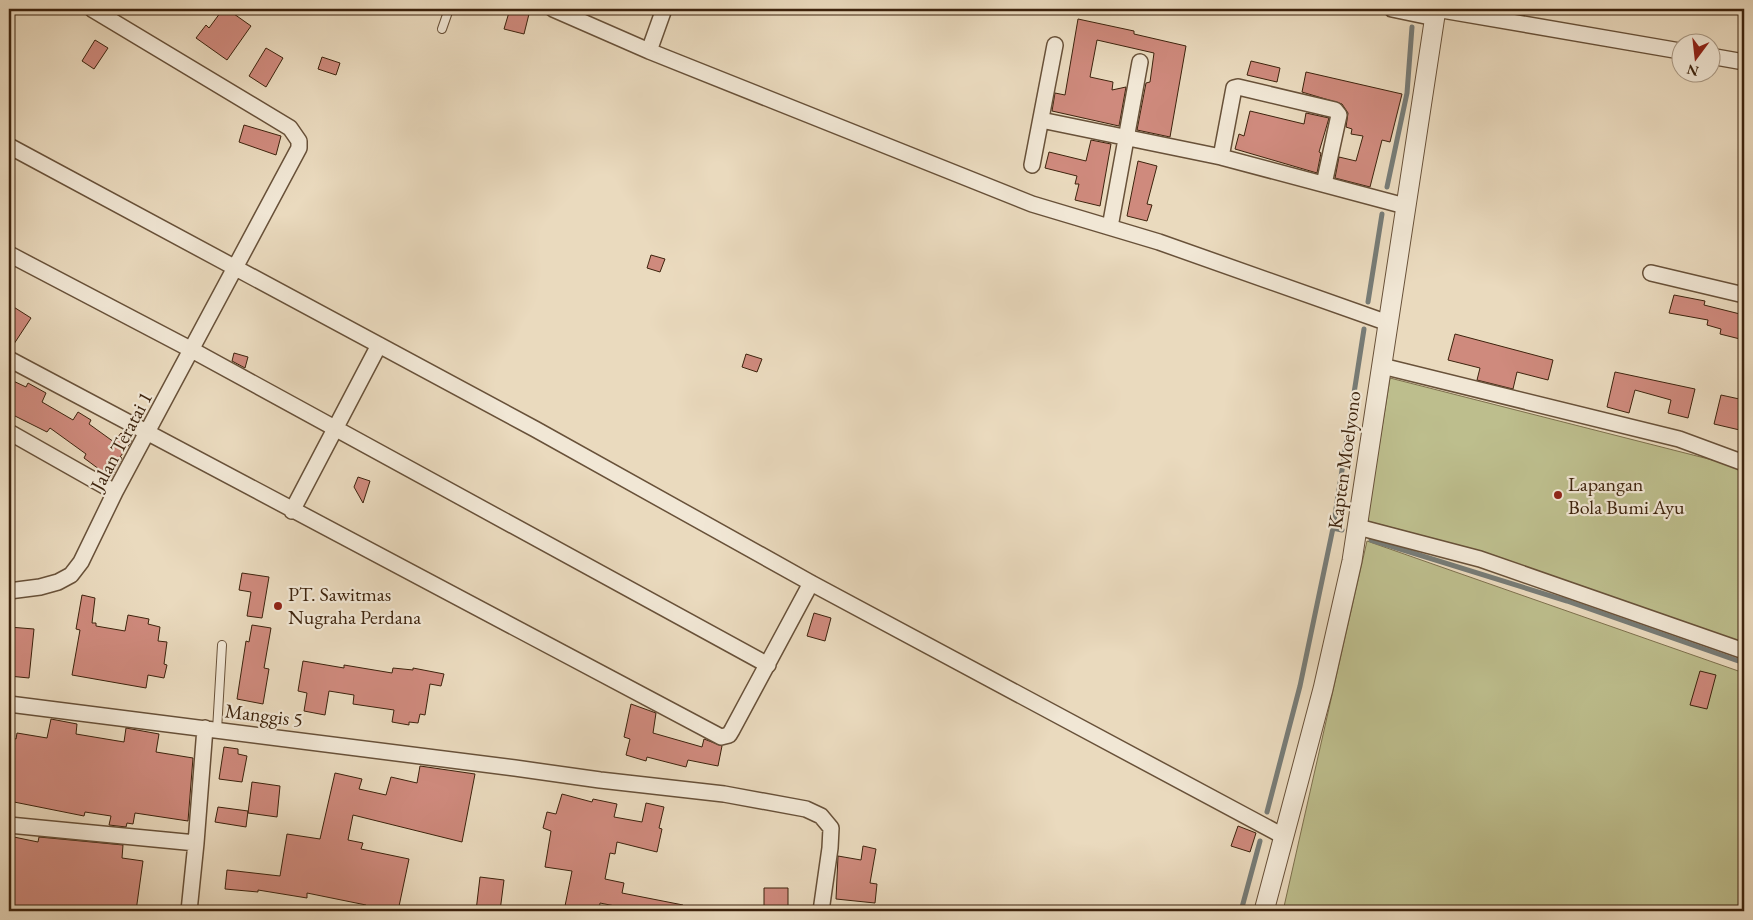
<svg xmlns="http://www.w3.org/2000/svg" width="1753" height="920" font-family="'EB Garamond',serif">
  <rect width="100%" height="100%" fill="#eadabe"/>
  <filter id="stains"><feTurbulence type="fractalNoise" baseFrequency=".004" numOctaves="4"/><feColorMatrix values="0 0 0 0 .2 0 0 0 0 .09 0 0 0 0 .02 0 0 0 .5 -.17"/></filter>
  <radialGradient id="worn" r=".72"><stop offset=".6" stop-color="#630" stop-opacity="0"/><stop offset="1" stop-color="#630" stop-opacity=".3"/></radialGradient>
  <path fill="#bdbe8d" stroke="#7d704d" d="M 1390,378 L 1744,468 L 1744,643 L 1484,552 L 1367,521 Z
    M 1367,541 L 1744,673 L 1744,911 L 1283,911 Z"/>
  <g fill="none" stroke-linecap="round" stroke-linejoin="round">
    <path stroke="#777c77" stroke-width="5" d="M 1387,187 L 1407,93 L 1412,27
      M 1368,302 L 1382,214
      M 1333,528 L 1342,530
      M 1371,540 L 1567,601 L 1744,663
      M 1267,812 L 1300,686 L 1333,528 L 1364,329
      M 1241,911 L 1260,841"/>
  </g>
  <path fill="#cf8a7d" stroke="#3d230d" d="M 223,9 L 227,9 L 251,26 L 227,60 L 196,38 L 206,25 L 209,28 Z
    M 510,9 L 529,14 L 524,34 L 504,29 Z
    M 1078,19 L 1134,31 L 1134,34 L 1186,46 L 1170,137 L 1137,130 L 1146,83 L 1150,82 L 1154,53 L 1097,40 L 1090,77 L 1113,82 L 1112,90 L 1126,87 L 1119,126 L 1052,111 L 1055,93 L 1065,95 Z
    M 95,40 L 108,48 L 94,69 L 82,61 Z
    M 266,48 L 283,58 L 266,87 L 249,76 Z
    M 322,57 L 340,63 L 336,75 L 318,69 Z
    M 1251,61 L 1280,68 L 1277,82 L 1247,75 Z
    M 1306,72 L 1402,94 L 1390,142 L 1382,140 L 1370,187 L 1335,178 L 1339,157 L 1356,161 L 1363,136 L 1351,134 L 1352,129 L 1346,127 L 1348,113 L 1342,104 L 1302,92 Z
    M 1250,111 L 1304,124 L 1306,113 L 1329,118 L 1319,152 L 1321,153 L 1317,173 L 1235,149 L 1239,134 L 1244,136 Z
    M 244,125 L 281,136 L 276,155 L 239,142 Z
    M 1091,140 L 1111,144 L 1100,206 L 1075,200 L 1079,184 L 1075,184 L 1077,176 L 1045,168 L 1049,152 L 1086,161 Z
    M 1138,161 L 1157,166 L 1147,204 L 1152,205 L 1147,221 L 1127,216 Z
    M 651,255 L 665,259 L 660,272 L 647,268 Z
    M 1674,295 L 1705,301 L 1704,305 L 1744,315 L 1744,340 L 1720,334 L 1721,329 L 1707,325 L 1708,320 L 1669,313 Z
    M 9,304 L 31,318 L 10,350 L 9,350 Z
    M 1455,334 L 1553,360 L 1548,380 L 1517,372 L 1513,389 L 1477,380 L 1480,368 L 1448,360 Z
    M 234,353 L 248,357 L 245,368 L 232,361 Z
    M 746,354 L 762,359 L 757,372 L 742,367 Z
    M 1615,372 L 1695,389 L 1688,418 L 1668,413 L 1671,400 L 1635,390 L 1629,413 L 1607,407 Z
    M 9,379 L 26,387 L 28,383 L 46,393 L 42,402 L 73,420 L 78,412 L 91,420 L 89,424 L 114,442 L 121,433 L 132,441 L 120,457 L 122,458 L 111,478 L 84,458 L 86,454 L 50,428 L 47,432 L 9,413 Z
    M 1721,395 L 1744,400 L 1744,431 L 1714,424 Z
    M 358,477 L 370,481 L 363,503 L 354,487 Z
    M 242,573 L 269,577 L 262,618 L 247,616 L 251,592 L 239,590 Z
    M 82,595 L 95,598 L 92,623 L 96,623 L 96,626 L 125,631 L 128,615 L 149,619 L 148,624 L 160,627 L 158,641 L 167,642 L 164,664 L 167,665 L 164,678 L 148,675 L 146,688 L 72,675 L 80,630 L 76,629 Z
    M 814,613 L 831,618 L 825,641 L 807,636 Z
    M 252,625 L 271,628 L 264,668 L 269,669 L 263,704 L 237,699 L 246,641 L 249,642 Z
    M 9,627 L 34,629 L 29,678 L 9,676 Z
    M 303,661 L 344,668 L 344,665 L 392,673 L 393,668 L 413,670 L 413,668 L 444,674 L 441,686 L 430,684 L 425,715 L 420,714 L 418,723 L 409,722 L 409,725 L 392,722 L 394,710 L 353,704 L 354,695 L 329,691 L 325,715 L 304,711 L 307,693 L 298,691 Z
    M 1700,671 L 1716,675 L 1707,709 L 1690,705 Z
    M 631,704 L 656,713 L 653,733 L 702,747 L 704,739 L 722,746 L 718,766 L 688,760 L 686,767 L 647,757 L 646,761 L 626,755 L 630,739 L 624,737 Z
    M 51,719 L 77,724 L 76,734 L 124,742 L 126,728 L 159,734 L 156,752 L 193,758 L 188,821 L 135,813 L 133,824 L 127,823 L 126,827 L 109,825 L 111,816 L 85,812 L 84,816 L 9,801 L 9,737 L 16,739 L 17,733 L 47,738 Z
    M 224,747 L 238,749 L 238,754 L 247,756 L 242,782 L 219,779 Z
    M 420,766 L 475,774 L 462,842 L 353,815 L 348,840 L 363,843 L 361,849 L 409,859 L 398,911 L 365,911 L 366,905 L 307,893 L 307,898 L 258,890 L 258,892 L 225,889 L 227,870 L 280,876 L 287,834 L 320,839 L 335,773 L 362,779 L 359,789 L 386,795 L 391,777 L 417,783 Z
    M 252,782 L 280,786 L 277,817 L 248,813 Z
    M 562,794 L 592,802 L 593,799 L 617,804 L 614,817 L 642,822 L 646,803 L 664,807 L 659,828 L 662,829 L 657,852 L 617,842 L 615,854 L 610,853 L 605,879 L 624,883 L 622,893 L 683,905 L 682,911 L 640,911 L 600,903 L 599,911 L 564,911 L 572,871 L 545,867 L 551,831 L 543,828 L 547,812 L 556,814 Z
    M 218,807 L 248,811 L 246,827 L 215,822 Z
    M 1238,826 L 1256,833 L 1250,852 L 1231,846 Z
    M 9,836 L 38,842 L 39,837 L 123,845 L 122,858 L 143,861 L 136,911 L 9,911 Z
    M 863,846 L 876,849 L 870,883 L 877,884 L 875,903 L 836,899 L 838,856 L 861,860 Z
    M 480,877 L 504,880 L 500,911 L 476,911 Z
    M 764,888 L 788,888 L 788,911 L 764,911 Z"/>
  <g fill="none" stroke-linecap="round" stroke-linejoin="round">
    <defs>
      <path id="service" d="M 442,29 L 449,9
        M 217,730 L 222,645"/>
      <path id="minor" d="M 553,9 L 649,51 L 1032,204 L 1159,242 L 1388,323
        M 1392,9 L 1435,18
        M 1436,9 L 1680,51
        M 649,51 L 664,9
        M 1710,56 L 1744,62
        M 1041,120 L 1221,157 L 1405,206
        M 9,146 L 535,429 L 811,583 L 1283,836
        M 1221,157 L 1234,88 L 1238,87 L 1335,110 L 1339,115 L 1324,184
        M 1032,165 L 1055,45
        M 1110,227 L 1140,62
        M 9,254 L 192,350 L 768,665
        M 1651,273 L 1744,295
        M 9,359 L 721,737 L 729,735 L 732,730 L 811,583
        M 1382,366 L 1679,439 L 1744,463
        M 9,432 L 115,492
        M 292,511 L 379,345
        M 1358,527 L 1480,559 L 1744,651
        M 9,591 L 40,587 L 58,582 L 71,575 L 81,562 L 115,492 L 299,148 L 299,141 L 290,128 L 92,9
        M 9,704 L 515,768 L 600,780 L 724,794 L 806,809 L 821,816 L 831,828 L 830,848 L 821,911
        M 9,825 L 196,843
        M 189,911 L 196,843 L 205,728"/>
      <path id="tertiary" d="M 1264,911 L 1323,689 L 1352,561 L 1436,9"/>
    </defs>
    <use href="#service" stroke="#685139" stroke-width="10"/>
    <use href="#minor" stroke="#685139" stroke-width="18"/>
    <use href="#tertiary" stroke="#685139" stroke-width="21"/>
    <use href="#service" stroke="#f1e7d5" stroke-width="8"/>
    <use href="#minor" stroke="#f1e7d5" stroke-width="15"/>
    <use href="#tertiary" stroke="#f1e7d5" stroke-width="19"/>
  </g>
  <g fill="#8f2418" stroke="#f1e7d5" stroke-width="2">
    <circle cx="1558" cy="495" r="5"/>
    <circle cx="278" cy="606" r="5"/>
  </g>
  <g text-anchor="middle" stroke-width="4.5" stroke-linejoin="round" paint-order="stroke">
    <g font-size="20" fill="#3d230d" stroke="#f1e7d5">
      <text transform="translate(121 441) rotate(-62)" y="7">Jalan Teratai 1</text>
      <text transform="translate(1344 460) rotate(-82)" y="7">Kapten Moelyono</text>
      <text transform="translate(264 715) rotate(7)" y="7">Manggis 5</text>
    </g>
    <g font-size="20" fill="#3d230d" stroke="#f1e7d5" text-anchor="start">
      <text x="1568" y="491">Lapangan<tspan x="1568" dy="23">Bola Bumi Ayu</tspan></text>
      <text x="288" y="601">PT. Sawitmas<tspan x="288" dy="23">Nugraha Perdana</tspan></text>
    </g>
  </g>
  <rect width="1753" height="920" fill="none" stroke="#eadabe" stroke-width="30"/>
  <rect x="10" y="10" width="1733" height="900" fill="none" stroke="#3d230d" stroke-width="2.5"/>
  <rect x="15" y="15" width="1723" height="890" fill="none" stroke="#3d230d"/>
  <g transform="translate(1696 58) rotate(195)"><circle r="24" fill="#f1e7d5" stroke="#a99985"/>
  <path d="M0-4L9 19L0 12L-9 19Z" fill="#8f2418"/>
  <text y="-8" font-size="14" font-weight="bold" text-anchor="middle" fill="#3d230d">N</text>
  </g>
  <rect width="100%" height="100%" filter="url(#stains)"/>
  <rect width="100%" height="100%" fill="url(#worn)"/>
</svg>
